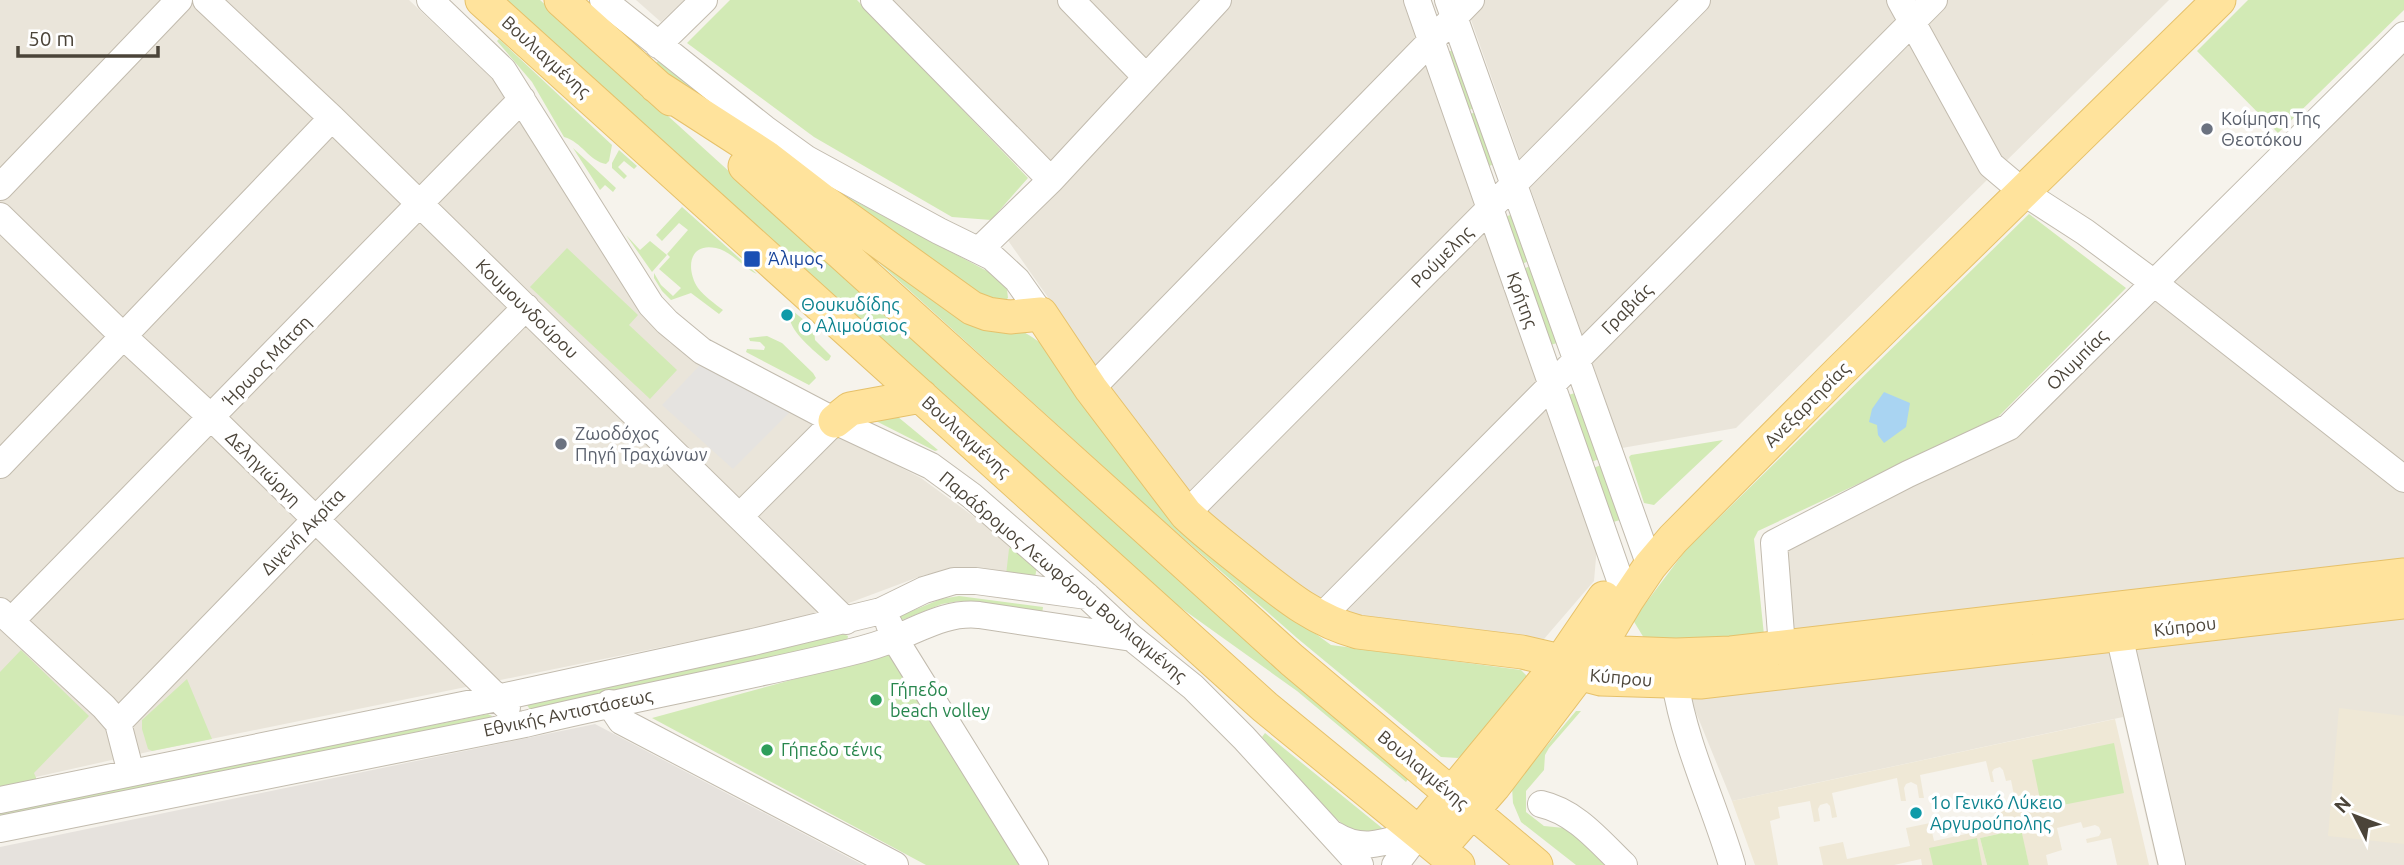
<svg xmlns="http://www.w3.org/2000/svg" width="2404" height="865" font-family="Ubuntu,sans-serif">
  <rect width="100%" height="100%" fill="#f6f3ec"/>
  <path fill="#eae5da" d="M 0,0 L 409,0 L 496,82 L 652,325 L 670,343 L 803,417 L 921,478 L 1014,546 L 1035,578 L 964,568 L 924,575 L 825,612 L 726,634 L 152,751 L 0,785 Z
    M 636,0 L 684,0 L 661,22 Z
    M 884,0 L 1404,0 L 1597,546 L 1594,581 L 1544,639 L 1355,618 L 1312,602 L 1223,535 L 1181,487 L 1000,229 L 1052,177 Z
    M 1464,0 L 2169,0 L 1736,428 L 1622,448 Z
    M 2404,43 L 2404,562 L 1791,640 L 1779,543 L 2013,429 Z
    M 2404,604 L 2404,865 L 2157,865 L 2123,717 L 1732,801 L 1688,693 Z"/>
  <path fill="#e6e2dd" d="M 595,724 L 863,865 L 0,865 L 0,847 Z"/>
  <path fill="#efe8d6" d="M 2339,708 L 2404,716 L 2404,844 L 2328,836 Z
    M 2115,719 L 2149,865 L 2117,865 L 2111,838 L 2087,843 L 2086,839 L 2099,836 L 2101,832 L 2099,827 L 2095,825 L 2083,828 L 2081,822 L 2057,828 L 2062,850 L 2046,855 L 2048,865 L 2029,865 L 2020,829 L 1980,838 L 1987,865 L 1922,865 L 1921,859 L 1894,865 L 1823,865 L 1819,847 L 1843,842 L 1847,859 L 1910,846 L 1906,828 L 1930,823 L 1934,841 L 1998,827 L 1995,810 L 2016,805 L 2011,780 L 2006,781 L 2003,770 L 2000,767 L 1994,769 L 1992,772 L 1994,782 L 1991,782 L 1986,761 L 1920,775 L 1924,798 L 1919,798 L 1917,785 L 1911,782 L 1906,784 L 1904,788 L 1906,801 L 1901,801 L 1897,778 L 1832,793 L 1837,817 L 1832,818 L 1830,806 L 1827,803 L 1820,805 L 1818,809 L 1820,821 L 1814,822 L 1810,801 L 1778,807 L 1780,818 L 1770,821 L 1778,865 L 1755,865 L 1732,801 Z"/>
  <path fill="#d2eab5" d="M 507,0 L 540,0 L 1299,688 L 1409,778 L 1406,782 L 1297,691 L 1156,590 Z
    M 730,0 L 857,0 L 1028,178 L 991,220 L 952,217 L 814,137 L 687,43 Z
    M 2248,0 L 2404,0 L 2404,10 L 2278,133 L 2197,51 Z
    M 499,39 L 612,145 L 609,161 L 606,164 C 589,161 582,142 564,137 L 532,82 L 497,41 Z
    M 1455,49 L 1475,108 L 1466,111 L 1446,53 Z
    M 658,61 L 812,178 L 1002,279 L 1007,289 L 1008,298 C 992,315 968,301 952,291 L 692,98 L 653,67 Z
    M 1476,112 L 1495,164 L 1486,167 L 1467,115 Z
    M 573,148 L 616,188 L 613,192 L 605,185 L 600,190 Z
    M 619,150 L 637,166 L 634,169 L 624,161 L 618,167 L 627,176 L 624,179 L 612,168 L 612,163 Z
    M 682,207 L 757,274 C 743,268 733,252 716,248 C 688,242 686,270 698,288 C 705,297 714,303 723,310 L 719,314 L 691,293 L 671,300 L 662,291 L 654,278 L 654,273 L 661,285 L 673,296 L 681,288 L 659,269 L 670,257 L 667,254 L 688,230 L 679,223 L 662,241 L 656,235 Z
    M 819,208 L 1032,337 L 1059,356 L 1294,618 L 1331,645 L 1521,670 L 1526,675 L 1526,679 L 1464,753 L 1458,758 L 1441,757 L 1297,638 L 1150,509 Z
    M 1513,214 L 1529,261 L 1519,265 L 1502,218 Z
    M 2029,214 L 2126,288 L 1996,419 L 1758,531 L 1754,539 L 1764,635 L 1647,643 L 1633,620 L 1685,551 Z
    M 626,235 L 640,250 L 650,241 L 667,255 L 652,272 Z
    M 567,248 L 638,315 L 629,325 L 677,370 L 650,399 L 530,287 Z
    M 1530,266 L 1557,343 L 1547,346 L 1521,270 Z
    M 794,312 L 814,328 L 815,340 L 831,356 L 829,360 L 826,361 C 815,352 790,331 790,318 Z
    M 767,336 L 782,343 L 813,373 L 816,378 L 809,385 L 746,352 L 747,349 L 764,350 L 765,347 L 760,342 L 750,341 L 749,338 Z
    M 1575,393 L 1599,459 L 1589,463 L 1565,396 Z
    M 892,412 L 938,450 L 935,451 L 872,419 Z
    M 1723,440 L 1654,505 L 1644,503 L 1629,457 L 1631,455 Z
    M 1601,465 L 1620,520 L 1610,523 L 1591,469 Z
    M 1011,546 L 1037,566 L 1035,578 L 1006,575 L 1009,549 Z
    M 959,596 L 1043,607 L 1042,614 L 960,601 L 942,604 L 897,622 L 895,618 L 941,599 Z
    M 843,634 L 848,636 L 847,641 L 531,711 L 527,705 L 531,701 Z
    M 21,650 L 89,716 L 34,773 L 37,780 L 0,787 L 0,672 Z
    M 890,653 L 1026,865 L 926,865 L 652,718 Z
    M 187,679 L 212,739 L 152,751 L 148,749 L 142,729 L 142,720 Z
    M 1576,711 L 1581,711 L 1549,748 L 1545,755 L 1544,770 L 1526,791 L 1526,812 L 1544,826 L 1584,830 L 1618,865 L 1576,865 L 1521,822 L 1513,803 L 1512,787 Z
    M 488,714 L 492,716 L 491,719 L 0,819 L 0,812 Z
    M 1265,733 L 1382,828 L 1380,831 L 1358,832 L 1345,826 L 1333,816 L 1262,737 Z
    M 2114,743 L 2124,793 L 2042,809 L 2032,760 Z
    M 2021,829 L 2029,865 L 1987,865 L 1980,838 Z
    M 1977,838 L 1982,865 L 1933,865 L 1929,848 Z"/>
  <path fill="#e5e3e0" d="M 701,364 L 791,411 L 733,469 L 662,405 Z"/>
  <path fill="#a9d4f2" d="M 1884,392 L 1910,403 L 1906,427 L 1884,443 L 1878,435 L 1877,425 L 1869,422 L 1872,409 Z"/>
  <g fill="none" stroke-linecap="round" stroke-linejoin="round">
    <defs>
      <path id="minor" d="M 206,0 L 332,118 L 846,621
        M 430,0 L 503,70 L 651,305 L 667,322 L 702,351 L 835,421 L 931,466 L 972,496 L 1087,596 L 1132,638 L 1193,687 L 1244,738 L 1360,865
        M 603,0 L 764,128 L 807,159 L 939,231 L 992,257 L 1017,280 L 1041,314
        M 874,0 L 1051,180
        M 1071,0 L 1146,77
        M 1417,0 L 1627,600
        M 1448,0 L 1650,566
        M 1900,0 L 1991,165 L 2023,192 L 2085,232 L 2154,283 L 2404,479
        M 658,45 L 704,0
        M 0,187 L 179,0
        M 0,216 L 123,336 L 212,418 L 507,707
        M 979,250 L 1051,180 L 1218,0
        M 1091,389 L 1471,0
        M 0,465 L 332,118
        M 1186,514 L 1697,0
        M 740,516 L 835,421
        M 0,611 L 104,707 L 118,723
        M 1319,619 L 1934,0
        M 11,621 L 522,99
        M 889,624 L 901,649 L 1035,865
        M 2119,635 L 2172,865
        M 1782,647 L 1774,543 L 1908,474 L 2009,427 L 2404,35
        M 1675,682 C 1685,745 1714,804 1732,865
        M 609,703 L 621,721 L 895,865
        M 131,773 L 118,723 L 315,520 L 526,307
        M 0,800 L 497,698 L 753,642 L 881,611 L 924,590 L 954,581 L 976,581 L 1087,596
        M 1541,804 C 1576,812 1599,841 1624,865
        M 0,829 L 525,724 C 632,698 740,679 847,653 C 864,649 882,644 898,637 C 925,626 949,612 979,615 L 1132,638
        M 1335,835 C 1365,854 1389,840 1420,832
        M 1395,865 L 1420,832"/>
      <path id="major" d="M 482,0 L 1265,707 L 1458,865
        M 561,0 L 671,99
        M 656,86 L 766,157 L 823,201 L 972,308 L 988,314 L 1010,317 L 1041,314 L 1091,389 L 1186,514 C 1207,534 1230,551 1252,569 C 1286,596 1316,621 1358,632 L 1522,652 L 1561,661 L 1578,673 L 1601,679 L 1700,682 L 2404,602
        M 745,166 L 1292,660 L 1536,865
        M 835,421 L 850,409 L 921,396
        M 1580,656 L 1596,652 L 1676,655 L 1731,653 L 2404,575
        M 1420,832 L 1561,661 L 1604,598
        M 1439,849 L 1494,786 L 1596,652 L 1627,600 L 1650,566 L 1673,539 L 1840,371 L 2219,0"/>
    </defs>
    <use href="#minor" stroke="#c2bbae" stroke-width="28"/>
    <use href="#major" stroke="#e6c16a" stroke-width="35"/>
    <use href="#minor" stroke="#fff" stroke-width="26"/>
    <use href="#major" stroke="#ffe39c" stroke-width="33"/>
  </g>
  <g fill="#6b7280" stroke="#fff" stroke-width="2.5">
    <circle cx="2207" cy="129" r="7"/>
    <circle cx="561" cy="444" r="7"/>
  </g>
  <rect fill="#1a4fb4" stroke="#fff" stroke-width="2.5" x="743" y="250" width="18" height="18" rx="3.5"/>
  <g fill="#0f9aa8" stroke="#fff" stroke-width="2.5">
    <circle cx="787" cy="315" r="7"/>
    <circle cx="1916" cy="813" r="7"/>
  </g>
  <g fill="#2e9e5b" stroke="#fff" stroke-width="2.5">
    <circle cx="876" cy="700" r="7"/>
    <circle cx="767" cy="750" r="7"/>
  </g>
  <g text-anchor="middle" stroke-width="7" stroke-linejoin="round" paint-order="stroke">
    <g font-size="18" fill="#4b4439" stroke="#fff">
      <text transform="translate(546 57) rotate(42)" y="6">Βουλιαγμένης</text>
      <text transform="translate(1442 257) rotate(-45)" y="6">Ρούμελης</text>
      <text transform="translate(1522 300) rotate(70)" y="6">Κρήτης</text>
      <text transform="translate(527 309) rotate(44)" y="6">Κουμουνδούρου</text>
      <text transform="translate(1627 309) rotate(-45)" y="6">Γραβιάς</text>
      <text transform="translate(2077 360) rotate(-45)" y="6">Ολυμπίας</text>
      <text transform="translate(267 361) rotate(-46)" y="6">Ήρωος Μάτση</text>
      <text transform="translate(1807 405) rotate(-45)" y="6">Ανεξαρτησίας</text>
      <text transform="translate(966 437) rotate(42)" y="6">Βουλιαγμένης</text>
      <text transform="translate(263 469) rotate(45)" y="6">Δεληγιώργη</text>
      <text transform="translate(303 532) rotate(-46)" y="6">Διγενή Ακρίτα</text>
      <text transform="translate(1063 577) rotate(40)" y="6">Παράδρομος Λεωφόρου Βουλιαγμένης</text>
      <text transform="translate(2185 627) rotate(-7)" y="6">Κύπρου</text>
      <text transform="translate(1621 678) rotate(5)" y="6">Κύπρου</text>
      <text transform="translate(568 713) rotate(-12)" y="6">Εθνικής Αντιστάσεως</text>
      <text transform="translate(1423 770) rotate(40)" y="6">Βουλιαγμένης</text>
    </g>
    <g font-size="18" fill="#5b616d" stroke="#fff" text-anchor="start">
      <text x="2221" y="125">Κοίμηση Της<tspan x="2221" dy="21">Θεοτόκου</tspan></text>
      <text x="575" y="440">Ζωοδόχος<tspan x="575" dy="21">Πηγή Τραχώνων</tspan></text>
    </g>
    <g font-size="18" fill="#164399" stroke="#fff" text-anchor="start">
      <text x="768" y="265">Άλιμος</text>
    </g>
    <g font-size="18" fill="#0d838f" stroke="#fff" text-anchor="start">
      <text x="801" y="311">Θουκυδίδης<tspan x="801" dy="21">ο Αλιμούσιος</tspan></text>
      <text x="1930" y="809">1ο Γενικό Λύκειο<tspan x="1930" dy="21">Αργυρούπολης</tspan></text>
    </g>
    <g font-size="18" fill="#27864d" stroke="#fff" text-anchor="start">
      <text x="890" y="696">Γήπεδο<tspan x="890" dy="21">beach volley</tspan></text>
      <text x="781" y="756">Γήπεδο τένις</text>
    </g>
  </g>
  <g transform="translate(2355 816) rotate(312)" stroke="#ffffff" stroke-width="5" paint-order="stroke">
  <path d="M0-5L12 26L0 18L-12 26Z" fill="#4b4439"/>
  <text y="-10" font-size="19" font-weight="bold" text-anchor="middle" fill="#4b4439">N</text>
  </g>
  <path d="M18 46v10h140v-10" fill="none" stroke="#4b4439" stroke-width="3.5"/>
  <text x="28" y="46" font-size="21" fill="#4b4439" stroke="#ffffff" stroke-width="5" paint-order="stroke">50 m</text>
</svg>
